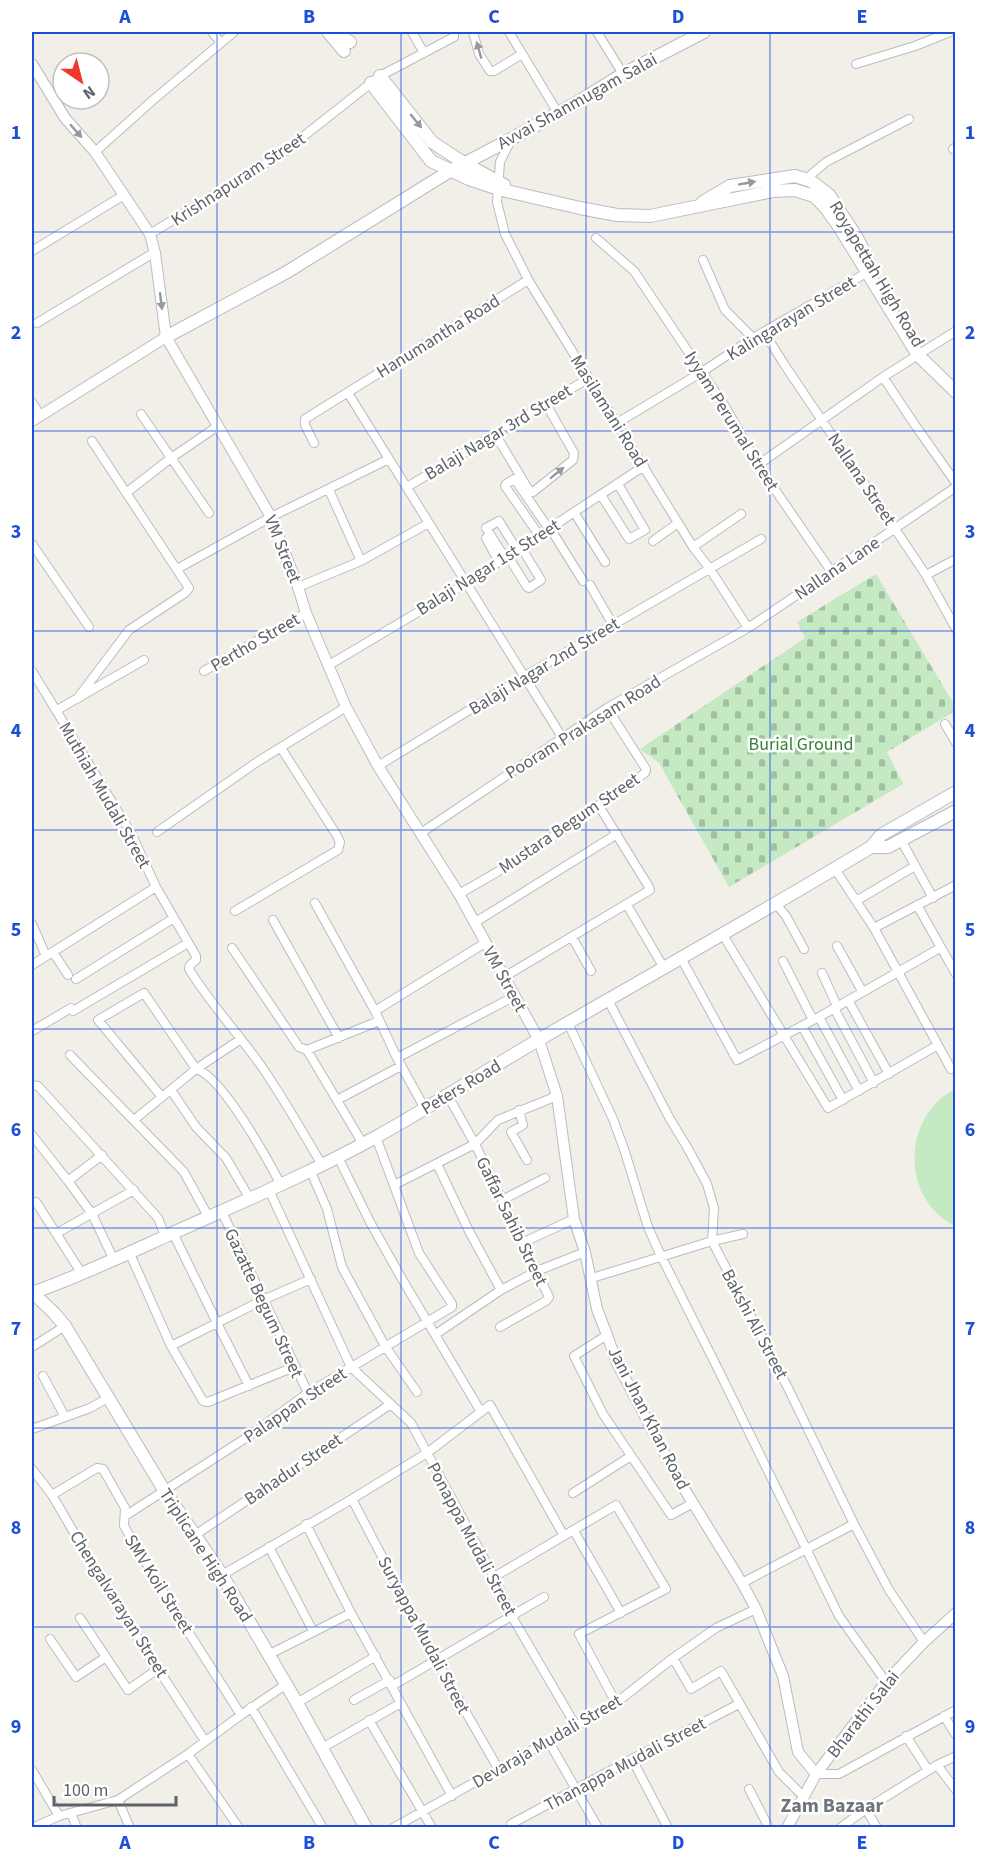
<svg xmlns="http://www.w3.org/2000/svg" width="987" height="1859" font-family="'Source Sans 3',sans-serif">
  <defs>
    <pattern id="cemetery-stones" width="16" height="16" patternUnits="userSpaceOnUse" patternTransform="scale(1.5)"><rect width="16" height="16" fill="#c4e9c3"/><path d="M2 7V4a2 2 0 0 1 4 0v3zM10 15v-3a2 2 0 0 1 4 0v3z" fill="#a2c0a2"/></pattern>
  </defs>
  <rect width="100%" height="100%" fill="#f1efe7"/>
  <path fill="url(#cemetery-stones)" d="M 876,574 L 955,706 L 955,711 L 887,752 L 903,784 L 729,887 L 659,763 L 640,749 L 805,638 L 797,622 Z"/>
  <path fill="#c4e9c3" d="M 955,1089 L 955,1226 C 900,1199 902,1116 955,1089 Z"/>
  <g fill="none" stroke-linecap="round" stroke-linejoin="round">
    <defs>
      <path id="minor" d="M 212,32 L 221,43
        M 412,32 L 424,53
        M 473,32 L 479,54 L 490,71 L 494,71 L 522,54
        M 509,32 L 558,113
        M 597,32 L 623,74
        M 856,64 L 915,46 L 950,32
        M 511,140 L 500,162 L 497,202 L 505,234 L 530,283 L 693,547 L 710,569 L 748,628
        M 953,149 L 956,147
        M 95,152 L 153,100 L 234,32
        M 806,179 L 826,162 L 909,119
        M 150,234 L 281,154 L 380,76 L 454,37 L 454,32
        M 596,238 L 634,271 L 726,408 L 758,465 L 831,571
        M 32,251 L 124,195
        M 703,260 L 725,310 L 753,338
        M 37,323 L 155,252
        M 764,332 L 784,364 L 926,575 L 956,629
        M 924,351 L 956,331
        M 883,377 L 915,425 L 956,483
        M 348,393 L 562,737
        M 32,402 L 40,415
        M 141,414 L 209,513
        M 617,423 L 702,372 L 753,338 L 873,269
        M 495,434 L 530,492 L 533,492 L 573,460 L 574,453 L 546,404
        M 314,443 L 305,425 L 305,419 L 528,280
        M 758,465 L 883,377 L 918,355
        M 407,487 L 589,378
        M 329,490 L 361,561
        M 126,493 L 171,458 L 218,426
        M 601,495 L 629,539 L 645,530 L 618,484
        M 574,512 L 605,562
        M 550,528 L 583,581
        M 539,535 L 505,486 L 506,484 L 514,479 L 516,481 L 549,529
        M 486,538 L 499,562
        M 653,541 L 678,523
        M 32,544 L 89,627
        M 693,547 L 741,514
        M 508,556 L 527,587 L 529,588 L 541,580 L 521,547
        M 505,558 L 486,528 L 499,521 L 517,550
        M 177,569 L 271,517 L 389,459
        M 926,575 L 956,559
        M 590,585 L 613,625
        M 298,587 L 361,561 L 429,523
        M 329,665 L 467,583 L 644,466
        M 32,671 L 131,833 L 156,887 L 196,956 L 196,960 L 190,965 L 189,969 C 211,1005 240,1035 264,1070 C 285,1101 303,1133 322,1165
        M 204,671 L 306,613
        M 77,699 L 129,630 L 185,593 L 189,588 L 92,441
        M 57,710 L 144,660
        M 945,724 L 956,743
        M 378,766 L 525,676 L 761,539
        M 157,832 L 257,762 L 346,707
        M 421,833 L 607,708 L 748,628 L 956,487
        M 901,840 L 933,898
        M 835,869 L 874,928 L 951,1069
        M 459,894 L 523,857 L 645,773 L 646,769 L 607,708
        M 856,901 L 915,866
        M 315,903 L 375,1011 L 397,1058 L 425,1109
        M 776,904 L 786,916 L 804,949
        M 627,905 L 664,968
        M 917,905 L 956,974
        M 235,911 L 338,850 L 340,842 L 336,834 L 281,748
        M 273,920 L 339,1038
        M 474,923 L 617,834
        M 32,924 L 46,956
        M 874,928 L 956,885
        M 723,935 L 828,1108 L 938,1045
        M 572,937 L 591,971
        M 837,946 L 862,991
        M 232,948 L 299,1047 L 307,1050 L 363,1144
        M 53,952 L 68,975
        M 681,958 L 737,1060 L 819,1017 L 940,948
        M 783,961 L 813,1020
        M 32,965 L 156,887
        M 822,973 L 837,1006
        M 504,977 L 650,890 L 649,887 L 599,806
        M 76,979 L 174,918
        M 608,1000 L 670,1119 L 687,1147 L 707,1184 L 714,1208 L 712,1241 L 788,1388 L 854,1524 L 889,1590 L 924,1642
        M 848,1000 L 889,1074
        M 834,1008 L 874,1083
        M 375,1011 L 485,943
        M 819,1017 L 859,1091
        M 568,1023 L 613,1119 L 624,1149 L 648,1227 L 661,1256 L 717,1367 L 839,1616 L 886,1682
        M 802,1026 L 843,1100
        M 32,1031 L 71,1008 L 73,1011 L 188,943
        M 307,1050 L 379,1021
        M 70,1055 L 184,1172 L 209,1218
        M 397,1058 L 515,996
        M 32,1085 L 38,1086 L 158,1218 L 165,1236
        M 171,1090 L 196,1127 L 226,1158 L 250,1199
        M 448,1096 L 475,1144 L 549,1297 L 546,1301 L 500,1327
        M 162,1097 L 98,1020 L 144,993 L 196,1069 C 222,1076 268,1160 281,1185
        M 337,1100 L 401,1066
        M 519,1110 L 523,1125 L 511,1132 L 527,1160
        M 134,1120 L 196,1069 L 241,1039
        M 32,1135 L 68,1181 L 92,1214 L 114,1260
        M 338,1157 L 370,1222 L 402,1279 L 481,1412
        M 437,1164 L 469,1231 L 501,1290
        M 311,1172 L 327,1209 L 342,1267 L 385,1346 L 417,1392
        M 68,1181 L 102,1155
        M 394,1185 L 475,1144 L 498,1120 L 557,1096
        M 269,1190 L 351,1367 L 411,1423 L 494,1577 L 511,1615 L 576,1726
        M 502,1200 L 545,1178
        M 36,1202 L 82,1274
        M 222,1212 L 308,1393
        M 57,1233 L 134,1190
        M 173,1233 L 217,1323 L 249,1386
        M 524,1242 L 574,1219
        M 130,1254 L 171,1346 L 203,1401 L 208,1402 L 294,1367
        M 592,1278 L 712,1241 L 743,1234
        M 436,1334 L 501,1290 L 537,1271 L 585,1252
        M 607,1335 L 574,1356 L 603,1414 L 671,1515 L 693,1503
        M 171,1346 L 263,1300 L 311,1279
        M 32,1347 L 65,1326
        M 43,1376 L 65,1417
        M 32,1429 L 90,1408 L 108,1398
        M 32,1469 L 52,1495 L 112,1598 L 205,1741
        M 573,1493 L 631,1456
        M 52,1495 L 97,1468 L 103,1469 L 125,1508 L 124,1526 L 170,1603 L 241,1715
        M 352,1499 L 436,1660 L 499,1770
        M 125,1516 L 249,1436 L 308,1393 L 452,1307 L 452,1304 L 419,1253 L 376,1137
        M 306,1524 L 351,1613 L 452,1796
        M 574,1531 L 621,1613
        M 195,1535 L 391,1404
        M 269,1547 L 313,1631
        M 222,1575 L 352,1499 L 427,1453 L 490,1405 L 564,1536
        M 494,1577 L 616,1505 L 666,1589 L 579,1634 L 616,1703
        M 742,1583 L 854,1524
        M 80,1618 L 128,1690 L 159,1668
        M 50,1639 L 76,1677 L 106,1657
        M 268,1655 L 351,1613
        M 673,1658 L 691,1689 L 721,1671 L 779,1772 L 803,1796
        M 392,1686 L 544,1597
        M 354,1700 L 390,1680
        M 297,1703 L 376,1656
        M 251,1707 L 323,1828
        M 944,1716 L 956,1735
        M 369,1720 L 432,1828
        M 906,1736 L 928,1770
        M 549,1742 L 598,1828
        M 322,1748 L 401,1703
        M 188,1754 L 239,1828
        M 632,1759 L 668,1828
        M 937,1765 L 956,1756
        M 32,1770 L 59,1816
        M 816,1774 L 839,1774 L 956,1710
        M 749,1789 L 769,1828
        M 118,1800 L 130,1828
        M 866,1809 L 877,1828
        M 71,1813 L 77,1828
        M 32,1828 L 59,1816 L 118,1800 L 188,1754 L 241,1715 L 285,1685
        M 393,1828 L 616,1703 L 673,1658 L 716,1628 L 756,1609
        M 513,1828 L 511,1824 L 632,1759 L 739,1704
        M 840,1828 L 866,1809 L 937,1765 L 956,1790"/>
      <path id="tertiary" d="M 32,64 L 65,118 L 95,152 L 150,234 L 155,253 L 166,337 L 271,517 L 298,587 L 306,613 L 346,707 L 378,766 L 459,894 L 539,1040 L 557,1096 L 574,1219 L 585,1252 L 597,1309 L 607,1335 L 617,1363 L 677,1477 L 742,1583 L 756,1609 L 783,1676 L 798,1752 L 816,1774
        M 32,421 L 166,337
        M 787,1828 L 816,1774 L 886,1682 L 924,1642 L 956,1613"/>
      <path id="secondary" d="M 328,32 L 344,51
        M 333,32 L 350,42
        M 380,76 L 432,142 L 464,163 L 504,185
        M 371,83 L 431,161 L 469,179 L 502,190 L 580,208 L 617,215 L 650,216 L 773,191 L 795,190 L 814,196 L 825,207 L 840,228 L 918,355 L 956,392
        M 703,202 L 730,186 L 795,176 L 811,181 L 829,195 L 856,236 L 866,256
        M 166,337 L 287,272 L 450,171 L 511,139 L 578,102 L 623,74 L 704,32
        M 871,847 L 888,847 L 956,811
        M 32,1292 L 54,1313 L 65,1326 L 164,1490 L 222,1575 L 297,1703 L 366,1828
        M 32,1293 C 77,1277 120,1257 164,1237 C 235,1205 307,1175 376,1137 C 432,1106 485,1071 540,1039 C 650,975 762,913 871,847 L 881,835 L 956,792"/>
    </defs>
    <use href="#minor" stroke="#b9bcc1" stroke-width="10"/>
    <use href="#tertiary" stroke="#b9bcc1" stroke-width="12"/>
    <use href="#secondary" stroke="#b8bcc1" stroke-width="14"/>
    <use href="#minor" stroke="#fff" stroke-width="8"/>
    <use href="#tertiary" stroke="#fff" stroke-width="10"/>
    <use href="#secondary" stroke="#fff" stroke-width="12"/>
  </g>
  <defs><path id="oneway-solid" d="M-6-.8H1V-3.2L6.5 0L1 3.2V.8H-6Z" transform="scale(1.5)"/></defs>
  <g fill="#969a9d">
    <use href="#oneway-solid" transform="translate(479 50) rotate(-106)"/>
    <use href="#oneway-solid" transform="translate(416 121) rotate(51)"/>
    <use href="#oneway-solid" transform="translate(76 131) rotate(49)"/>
    <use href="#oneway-solid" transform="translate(747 183) rotate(-10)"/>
    <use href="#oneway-solid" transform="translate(161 301) rotate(83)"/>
    <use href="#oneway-solid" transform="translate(557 473) rotate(-39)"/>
  </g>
  <path fill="none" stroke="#1d4ed8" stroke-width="1.5" stroke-opacity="0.55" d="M 217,32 L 217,1828M 401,32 L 401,1828M 586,32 L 586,1828M 770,32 L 770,1828M 32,232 L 956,232M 32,431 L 956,431M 32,631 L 956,631M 32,830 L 956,830M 32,1029 L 956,1029M 32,1228 L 956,1228M 32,1428 L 956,1428M 32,1627 L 956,1627"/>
  <g text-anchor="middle" stroke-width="5" stroke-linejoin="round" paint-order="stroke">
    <g font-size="18" fill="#5e6368" stroke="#fff">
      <text transform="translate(577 101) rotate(-29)" y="6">Avvai Shanmugam Salai</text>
      <text transform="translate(238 179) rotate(-33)" y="6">Krishnapuram Street</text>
      <text transform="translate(877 274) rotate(59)" y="6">Royapettah High Road</text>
      <text transform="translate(791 318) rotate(-31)" y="6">Kalingarayan Street</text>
      <text transform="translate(438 336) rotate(-32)" y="6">Hanumantha Road</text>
      <text transform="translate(609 411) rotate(58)" y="6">Masilamani Road</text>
      <text transform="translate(732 421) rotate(58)" y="6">Iyyam Perumal Street</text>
      <text transform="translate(498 432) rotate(-31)" y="6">Balaji Nagar 3rd Street</text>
      <text transform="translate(862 479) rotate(56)" y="6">Nallana Street</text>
      <text transform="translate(283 549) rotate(68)" y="6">VM Street</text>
      <text transform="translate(488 567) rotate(-32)" y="6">Balaji Nagar 1st Street</text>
      <text transform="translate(837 568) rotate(-34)" y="6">Nallana Lane</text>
      <text transform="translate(255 642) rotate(-30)" y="6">Pertho Street</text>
      <text transform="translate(544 666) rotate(-31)" y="6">Balaji Nagar 2nd Street</text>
      <text transform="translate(583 727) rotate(-32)" y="6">Pooram Prakasam Road</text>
      <text transform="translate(105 795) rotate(60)" y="6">Muthiah Mudali Street</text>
      <text transform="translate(569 823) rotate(-34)" y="6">Mustara Begum Street</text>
      <text transform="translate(505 979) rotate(61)" y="6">VM Street</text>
      <text transform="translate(461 1087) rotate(-31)" y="6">Peters Road</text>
      <text transform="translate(512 1221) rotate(64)" y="6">Gaffar Sahib Street</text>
      <text transform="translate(264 1303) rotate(65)" y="6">Gazatte Begum Street</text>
      <text transform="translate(755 1324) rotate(62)" y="6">Bakshi Ali Street</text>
      <text transform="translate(295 1405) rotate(-34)" y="6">Palappan Street</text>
      <text transform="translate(649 1418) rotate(63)" y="6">Jani Jhan Khan Road</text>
      <text transform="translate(293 1469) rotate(-34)" y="6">Bahadur Street</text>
      <text transform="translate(472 1539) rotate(62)" y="6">Ponappa Mudali Street</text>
      <text transform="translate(206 1555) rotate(57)" y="6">Triplicane High Road</text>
      <text transform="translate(159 1584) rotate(58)" y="6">SMV Koil Street</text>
      <text transform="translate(119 1604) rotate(58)" y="6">Chengalvarayan Street</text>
      <text transform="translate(424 1635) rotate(62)" y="6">Suryappa Mudali Street</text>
      <text transform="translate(863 1714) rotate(-52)" y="6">Bharathi Salai</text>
      <text transform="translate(547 1741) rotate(-30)" y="6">Devaraja Mudali Street</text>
      <text transform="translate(625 1764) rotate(-28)" y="6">Thanappa Mudali Street</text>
    </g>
    <g font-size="18" fill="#308432" stroke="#fff">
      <text x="801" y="750">Burial Ground</text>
    </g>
    <g font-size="20" font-weight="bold" fill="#6f757a" stroke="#fff">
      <text x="832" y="1812">Zam Bazaar</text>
    </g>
  </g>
  <rect width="987" height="1859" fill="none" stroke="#ffffff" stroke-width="66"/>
  <g transform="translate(81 81) rotate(145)"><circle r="28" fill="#ffffff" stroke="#bfc1c3" stroke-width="1.5"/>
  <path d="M0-4.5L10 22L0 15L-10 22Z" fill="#f2372c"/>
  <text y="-9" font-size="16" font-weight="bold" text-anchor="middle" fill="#5e6368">N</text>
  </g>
  <path d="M54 1796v9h122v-9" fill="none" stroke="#5e6368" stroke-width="3"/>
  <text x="63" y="1796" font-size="18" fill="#5e6368" stroke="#ffffff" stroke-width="4.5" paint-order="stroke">100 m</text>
  <rect x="33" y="33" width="921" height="1793" fill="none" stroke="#1d4ed8" stroke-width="2"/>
  <g font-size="20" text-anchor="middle" font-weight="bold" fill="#1d4ed8">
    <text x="125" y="23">A</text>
    <text x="309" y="23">B</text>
    <text x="494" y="23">C</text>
    <text x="678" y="23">D</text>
    <text x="862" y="23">E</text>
    <text x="16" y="139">1</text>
    <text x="970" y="139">1</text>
    <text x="16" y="339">2</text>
    <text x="970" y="339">2</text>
    <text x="16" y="538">3</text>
    <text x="970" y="538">3</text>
    <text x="16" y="737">4</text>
    <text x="970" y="737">4</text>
    <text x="16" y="936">5</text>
    <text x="970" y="936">5</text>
    <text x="16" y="1136">6</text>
    <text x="970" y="1136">6</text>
    <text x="16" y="1335">7</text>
    <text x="970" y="1335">7</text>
    <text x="16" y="1534">8</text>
    <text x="970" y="1534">8</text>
    <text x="16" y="1733">9</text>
    <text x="970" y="1733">9</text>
    <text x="125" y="1849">A</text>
    <text x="309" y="1849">B</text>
    <text x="494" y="1849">C</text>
    <text x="678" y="1849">D</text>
    <text x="862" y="1849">E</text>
  </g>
</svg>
